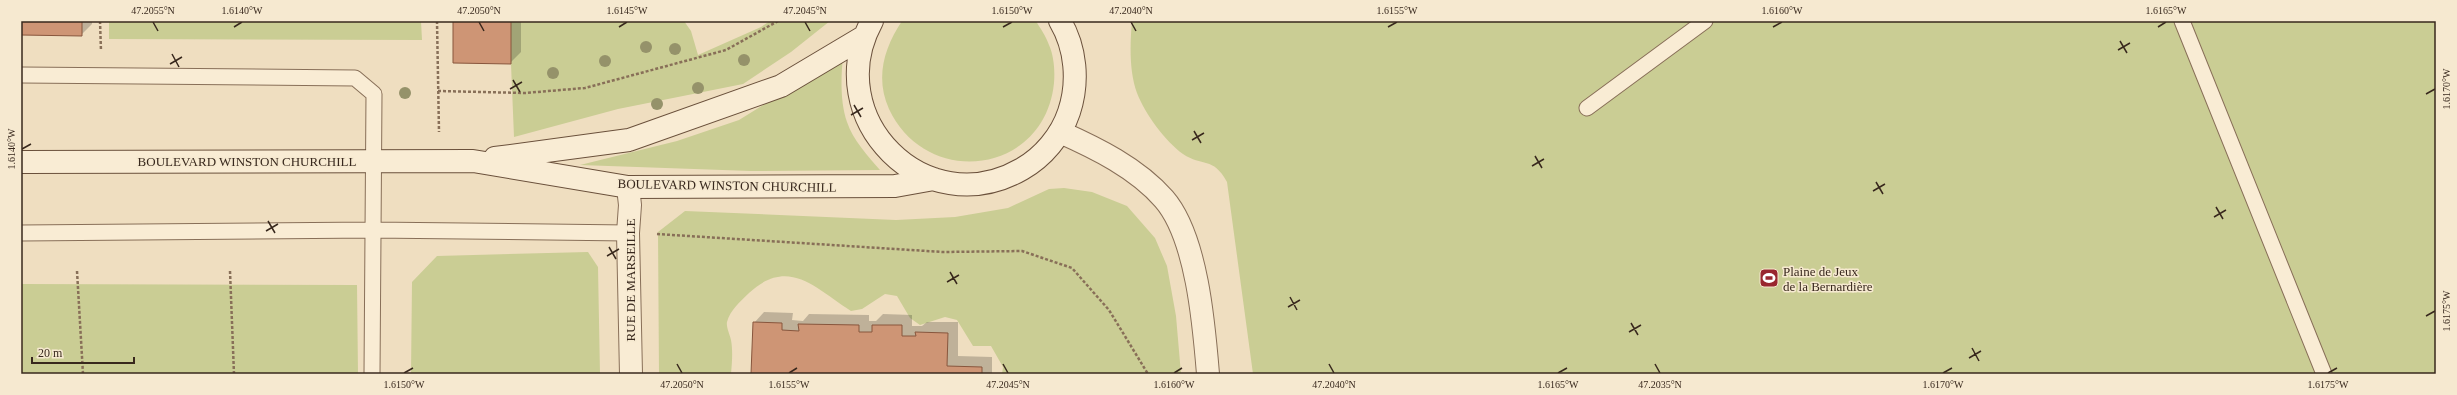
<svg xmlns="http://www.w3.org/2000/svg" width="2457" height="395" font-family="Georgia,serif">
  <rect width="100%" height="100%" fill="#efdec0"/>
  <path fill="#cacd94" d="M 109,21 L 421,21 L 422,40 L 109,39 Z
    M 511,21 L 684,21 L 691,31 L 698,55 L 761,27 L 770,21 L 830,21 L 791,52 L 743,84 L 618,109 L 514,137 L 511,64 Z
    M 902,21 L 1036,21 C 1040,28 1046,36 1049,45 C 1054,56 1055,71 1054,83 C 1045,174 927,190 889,109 C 875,78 884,48 902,21 Z
    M 1132,21 L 2436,21 L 2436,374 L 1253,374 L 1227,182 C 1213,156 1202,167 1183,154 C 1165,141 1145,114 1137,93 C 1129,71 1130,44 1132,21 Z
    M 843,56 C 841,77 840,102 847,122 C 853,140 868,156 880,170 L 751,171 L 580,165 L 677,141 L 739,120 Z
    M 1064,188 L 1092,192 L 1127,206 L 1155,238 L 1167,266 L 1176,316 L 1181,374 L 1002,374 L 1003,367 L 991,346 L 973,346 L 957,320 L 945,317 L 920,325 L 910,318 L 897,296 L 885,294 L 862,309 L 851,311 C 816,289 789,256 749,293 C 741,301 730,310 727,322 C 726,327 730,335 731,340 C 733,351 732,363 731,374 L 659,374 L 658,232 L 685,211 L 896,220 L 955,217 L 1008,208 L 1049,189 Z
    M 588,252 L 598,267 L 600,374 L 411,374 L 412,282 L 437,256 Z
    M 21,284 L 357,285 L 358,374 L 21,374 Z"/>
  <path fill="#0003" d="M 21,21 L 92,21 L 92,24 L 81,35 L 21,34 Z
    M 454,21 L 521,21 L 521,52 L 510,63 Z
    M 764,312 L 793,313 L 792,320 L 803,321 L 809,314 L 869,315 L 869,321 L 876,321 L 883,314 L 912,315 L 912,326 L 922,326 L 927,322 L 958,322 L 958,356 L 992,357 L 992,374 L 752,374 L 754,323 Z"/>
  <path fill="#ce9575" stroke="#88563d" d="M 21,21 L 82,21 L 82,36 L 21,35 Z
    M 453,21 L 511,21 L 511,64 L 453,63 Z
    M 753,322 L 782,323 L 782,330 L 799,331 L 798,324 L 859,325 L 859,332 L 872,332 L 872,325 L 902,325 L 902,336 L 916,336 L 915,332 L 948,333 L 947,366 L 982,367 L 982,374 L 751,374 Z"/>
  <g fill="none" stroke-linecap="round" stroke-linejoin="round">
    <defs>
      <path id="lane" d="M 2182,21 L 2324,374
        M 21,75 L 355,78 L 374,94 L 372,374
        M 1587,108 L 1705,21
        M 21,233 L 372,230 L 628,233"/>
      <path id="street" d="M 1060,132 C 1096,148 1137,168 1164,199 C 1197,237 1204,325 1208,374
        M 628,187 L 630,205 L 628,233 L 631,374"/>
      <path id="secondary" d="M 872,21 C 819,118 925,225 1022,169 C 1043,157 1061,136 1069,112 C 1079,82 1076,48 1060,21
        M 495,158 L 629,140 L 781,86 L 865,36
        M 21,162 L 473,161 L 628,187 L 895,186 L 934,179"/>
    </defs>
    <use href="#lane" stroke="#886f58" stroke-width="17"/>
    <use href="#street" stroke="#886f58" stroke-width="24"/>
    <use href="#secondary" stroke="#6a503b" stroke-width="24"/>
    <path stroke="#886f58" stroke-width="2.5" stroke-dasharray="3 2" stroke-linecap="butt" d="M 100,21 L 101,51
      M 437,21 L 439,132
      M 438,91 L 525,93 L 585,88 L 726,50 L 778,21
      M 657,234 L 943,252 L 1022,251 L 1072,268 L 1109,310 L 1148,374
      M 77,271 L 83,374
      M 230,271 L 234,374"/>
    <use href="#lane" stroke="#f9ecd4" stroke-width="15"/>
    <use href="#street" stroke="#f9ecd4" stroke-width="22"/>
    <use href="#secondary" stroke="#f9ecd4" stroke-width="22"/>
  </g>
  <g fill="#95926a">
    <circle cx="646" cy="47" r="6"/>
    <circle cx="675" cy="49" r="6"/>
    <circle cx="744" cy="60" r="6"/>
    <circle cx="605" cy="61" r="6"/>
    <circle cx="553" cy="73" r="6"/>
    <circle cx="698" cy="88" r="6"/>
    <circle cx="405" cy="93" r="6"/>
    <circle cx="657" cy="104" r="6"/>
  </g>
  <path fill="none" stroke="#38281d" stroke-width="1.5" d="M 153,22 L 158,31M 479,22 L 484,31M 805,22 L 810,31M 1131,22 L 1136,31M 234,27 L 242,22M 619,27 L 627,22M 1003,27 L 1012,22M 1388,27 L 1397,22M 1773,27 L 1782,22M 2158,27 L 2166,22M 2120,41 L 2127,53M 2118,50 L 2130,43M 172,54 L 179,67M 170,64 L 182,57M 513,80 L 520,92M 510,89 L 522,82M 2426,94 L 2435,89M 854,105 L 861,117M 851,115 L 863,108M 1194,131 L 1201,143M 1192,140 L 1204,133M 22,149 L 31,144M 1535,156 L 1542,168M 1532,166 L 1544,159M 1876,182 L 1883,194M 1873,191 L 1885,184M 2216,207 L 2223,219M 2214,217 L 2226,210M 268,221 L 275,233M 266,231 L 278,224M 609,247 L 616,259M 607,256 L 619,249M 950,272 L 957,284M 947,282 L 959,275M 1290,297 L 1297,310M 1288,307 L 1300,300M 2426,316 L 2435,311M 1631,323 L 1638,335M 1629,332 L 1641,325M 1972,348 L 1979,361M 1969,358 L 1981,351M 677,364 L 682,373M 1003,364 L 1008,373M 1329,364 L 1334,373M 1655,364 L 1660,373M 404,373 L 413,368M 789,373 L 797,368M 1174,373 L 1182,368M 1558,373 L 1567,368M 1943,373 L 1952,368M 2328,373 L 2337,368"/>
  <defs>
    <symbol id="stadium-square" viewBox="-11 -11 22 22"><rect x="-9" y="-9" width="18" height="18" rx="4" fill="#99262e" stroke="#f6e9d0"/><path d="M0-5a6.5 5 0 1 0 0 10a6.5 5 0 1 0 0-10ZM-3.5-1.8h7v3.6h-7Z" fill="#fff"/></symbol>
  </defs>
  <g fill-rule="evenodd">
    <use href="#stadium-square" x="1758" y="267" width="22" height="22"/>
  </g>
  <g text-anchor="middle" stroke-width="3" stroke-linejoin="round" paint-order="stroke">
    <g font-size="13" fill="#38281d" stroke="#f6e9d0">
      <text x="247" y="166">BOULEVARD WINSTON CHURCHILL</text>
      <text transform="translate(727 185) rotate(1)" y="5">BOULEVARD WINSTON CHURCHILL</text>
      <text transform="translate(630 280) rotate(-90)" y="5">RUE DE MARSEILLE</text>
    </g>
    <g font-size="13" fill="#38281d" stroke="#f6e9d0" text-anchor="start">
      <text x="1783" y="276">Plaine de Jeux<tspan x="1783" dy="15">de la Bernardière</tspan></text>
    </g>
  </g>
  <rect width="2457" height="395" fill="none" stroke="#f6e9d0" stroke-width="44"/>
  <path d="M32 357v6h102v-6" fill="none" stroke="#38281d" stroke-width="2"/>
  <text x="38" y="357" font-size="12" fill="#38281d" stroke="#f6e9d0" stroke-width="3" paint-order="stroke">20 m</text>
  <rect x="22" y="22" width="2413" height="351" fill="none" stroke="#38281d" stroke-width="1.5"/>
  <g font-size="10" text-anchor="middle" fill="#38281d">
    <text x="153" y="14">47.2055°N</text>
    <text x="242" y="14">1.6140°W</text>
    <text x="479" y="14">47.2050°N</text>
    <text x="627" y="14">1.6145°W</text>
    <text x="805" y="14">47.2045°N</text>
    <text x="1012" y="14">1.6150°W</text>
    <text x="1131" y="14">47.2040°N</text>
    <text x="1397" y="14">1.6155°W</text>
    <text x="1782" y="14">1.6160°W</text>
    <text x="2166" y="14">1.6165°W</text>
    <text transform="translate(2446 89) rotate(-90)" y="4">1.6170°W</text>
    <text transform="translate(11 149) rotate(-90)" y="4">1.6140°W</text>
    <text transform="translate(2446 311) rotate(-90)" y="4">1.6175°W</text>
    <text x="404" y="388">1.6150°W</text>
    <text x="682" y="388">47.2050°N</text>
    <text x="789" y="388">1.6155°W</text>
    <text x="1008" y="388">47.2045°N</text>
    <text x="1174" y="388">1.6160°W</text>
    <text x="1334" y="388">47.2040°N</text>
    <text x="1558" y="388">1.6165°W</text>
    <text x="1660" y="388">47.2035°N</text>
    <text x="1943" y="388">1.6170°W</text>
    <text x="2328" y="388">1.6175°W</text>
  </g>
</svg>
